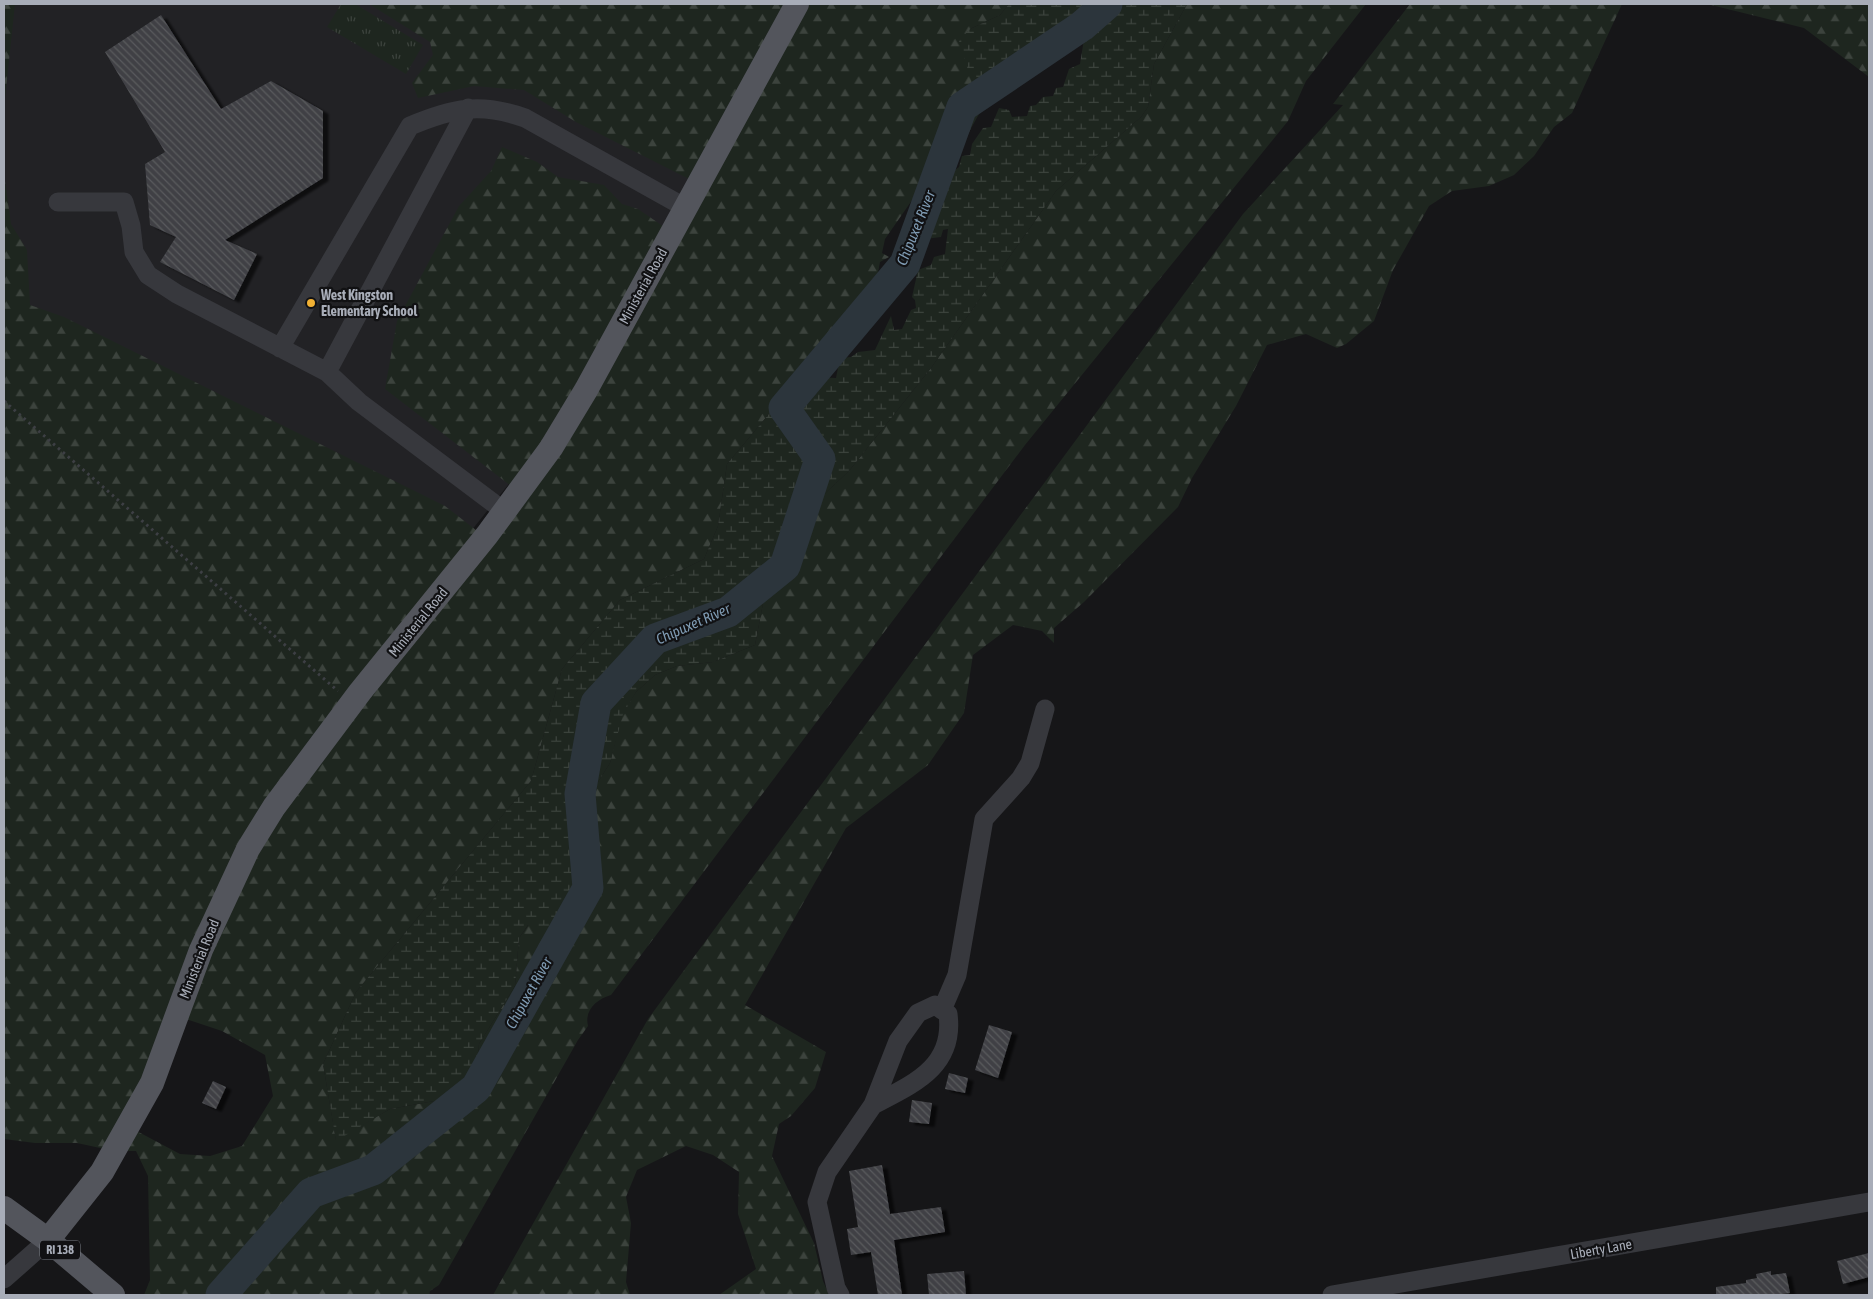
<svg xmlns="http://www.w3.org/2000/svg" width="1873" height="1299" font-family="'Asap Condensed',sans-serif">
  <defs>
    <pattern id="grass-tufts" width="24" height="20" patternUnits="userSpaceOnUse" patternTransform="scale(1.25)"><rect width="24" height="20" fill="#1e261f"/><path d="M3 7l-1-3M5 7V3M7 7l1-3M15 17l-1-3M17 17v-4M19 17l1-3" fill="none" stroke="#3c433d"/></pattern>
    <pattern id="forest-firs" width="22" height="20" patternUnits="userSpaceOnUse" patternTransform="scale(1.25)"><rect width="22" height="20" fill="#1e261f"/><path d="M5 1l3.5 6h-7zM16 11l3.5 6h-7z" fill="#3c433d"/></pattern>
    <pattern id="wetland-marsh" width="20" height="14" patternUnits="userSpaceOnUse" patternTransform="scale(1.25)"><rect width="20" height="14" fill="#1e261f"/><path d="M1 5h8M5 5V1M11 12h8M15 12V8" fill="none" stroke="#3c433d"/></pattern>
    <pattern id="building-back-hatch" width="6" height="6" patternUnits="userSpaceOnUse" patternTransform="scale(1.25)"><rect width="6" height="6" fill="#404145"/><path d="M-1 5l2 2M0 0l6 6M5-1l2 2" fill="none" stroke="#595a5e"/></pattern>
    <filter id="shadow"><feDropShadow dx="5.5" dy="3" stdDeviation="1" flood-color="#0009"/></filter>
  </defs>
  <rect width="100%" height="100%" fill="#161618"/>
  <path fill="#222225" d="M 4,4 L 476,4 L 721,123 L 532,455 L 431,581 L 4,339 Z"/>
  <path fill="url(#grass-tufts)" d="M 341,4 L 355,4 L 423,45 L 406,74 L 327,27 Z"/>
  <path fill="url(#forest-firs)" fill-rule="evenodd" d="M 4,4 L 15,4 L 4,108 Z
    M 369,4 L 1009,4 L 1000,15 L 970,29 L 973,86 L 986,101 L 985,103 L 969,132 L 933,170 L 885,239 L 882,253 L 889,257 L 880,262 C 878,272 877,283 870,292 C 861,301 848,308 843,320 L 836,323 L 831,336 C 814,342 802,366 797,382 L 781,391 L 774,408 L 727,464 L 718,526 L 704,559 L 620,600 L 562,669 L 531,781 L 356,992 L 323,1064 L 336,1140 L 390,1109 L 440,1100 L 478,1056 L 479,1044 L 515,986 L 519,938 L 529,924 L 573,930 L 592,905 L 585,887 L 586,801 L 610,763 L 622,714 L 636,692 L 655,675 L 677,666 L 713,662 L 755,645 L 766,588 L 797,550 L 815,514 L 819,499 L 849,471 L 931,368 L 1056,191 L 1141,117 L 1148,107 L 1154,64 L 1187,4 L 1366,4 L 1306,81 L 1288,121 L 1025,445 L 611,995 C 597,999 584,1010 588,1026 L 578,1040 L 439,1285 L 430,1291 L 429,1295 L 144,1295 L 150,1280 L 148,1176 L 136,1151 L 114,1151 L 77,1143 L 35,1143 L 4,1139 L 4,174 L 11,224 L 27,250 L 30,305 L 64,317 L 445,506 L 485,537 L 516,490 L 385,389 L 397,321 L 459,206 L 491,171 L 502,147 L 537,162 L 558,177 L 604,185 L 622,204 L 638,209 L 673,233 L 697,183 L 576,122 L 524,90 L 474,86 L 418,98 L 412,83 L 433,55 L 430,42 ZM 180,1017 L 222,1031 L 265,1055 L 273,1096 L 242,1146 L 210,1156 L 180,1154 L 131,1128 Z
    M 1410,4 L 1622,4 L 1572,113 L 1554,127 L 1534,156 L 1514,175 L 1489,186 L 1452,191 L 1429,206 L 1393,270 L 1374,321 L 1346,344 L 1337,348 L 1306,334 L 1267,345 L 1236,406 L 1192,478 L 1178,507 L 1084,602 L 1054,628 L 1054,643 L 1042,631 L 1013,625 L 973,655 L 964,713 L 928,765 L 846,828 L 745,1005 L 826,1052 L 815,1088 L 791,1116 L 779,1124 L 772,1156 L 814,1243 L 823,1281 L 829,1295 L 719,1295 L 756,1269 L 738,1214 L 739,1172 L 713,1155 L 686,1146 L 637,1170 L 626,1197 L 631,1223 L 626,1282 L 630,1295 L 493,1295 L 648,1019 L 1243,214 L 1343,105 L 1333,104 Z
    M 1707,4 L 1869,4 L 1869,77 L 1804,28 Z"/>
  <path fill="url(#wetland-marsh)" d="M 1009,4 L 1187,4 L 1154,64 L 1148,107 L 1141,117 L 1056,191 L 931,368 L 849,471 L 819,499 L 815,514 L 797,550 L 766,588 L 755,645 L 713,662 L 677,666 L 655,675 L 636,692 L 623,714 L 610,763 L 586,801 L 585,887 L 592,905 L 588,919 L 573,930 L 528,925 L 519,938 L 515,986 L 479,1044 L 478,1056 L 463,1087 L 440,1100 L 390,1109 L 336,1141 L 323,1064 L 356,992 L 531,781 L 562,669 L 620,600 L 704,559 L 718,526 L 727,464 L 774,408 L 781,391 L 797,382 L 807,387 L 812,383 L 814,377 L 836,378 L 840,358 L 851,357 L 858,352 L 875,350 L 891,316 L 894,330 L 902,329 L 911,310 L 916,308 L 915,300 L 912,297 L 918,270 L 931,265 L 934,257 L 945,254 L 948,229 L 943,230 L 941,237 L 925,239 L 925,235 L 931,206 L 938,205 L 950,174 L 959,167 L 962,156 L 970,155 L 972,144 L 983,128 L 991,127 L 999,108 L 1009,110 L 1012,117 L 1027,116 L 1030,106 L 1036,105 L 1043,97 L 1053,96 L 1056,88 L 1063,87 L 1069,69 L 1080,64 L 1084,39 L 1090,37 L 1096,19 L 1089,15 L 1081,16 L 1020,77 L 986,101 L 973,86 L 959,41 L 970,29 L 1000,15 Z"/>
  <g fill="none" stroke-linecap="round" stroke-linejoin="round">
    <path stroke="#2c353c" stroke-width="31" d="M 221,1295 L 311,1193 L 373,1170 L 476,1088 L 588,888 L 580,794 L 596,703 L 655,639 L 728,612 L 785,566 L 820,459 L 784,408 L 905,264 L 962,107 L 1082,26 L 1107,4"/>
  </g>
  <path fill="url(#building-back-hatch)" filter="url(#shadow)" d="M 161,15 L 221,109 L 271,81 L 323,111 L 323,178 L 225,240 L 257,254 L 234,300 L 160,262 L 176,237 L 150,225 L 145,164 L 165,152 L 105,52 Z
    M 989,1025 L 1012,1032 L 998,1078 L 975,1070 Z
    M 949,1073 L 968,1078 L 965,1093 L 945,1089 Z
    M 213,1081 L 226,1087 L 216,1109 L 202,1103 Z
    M 912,1100 L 932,1103 L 929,1124 L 909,1122 Z
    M 882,1165 L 890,1214 L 941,1207 L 945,1232 L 894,1240 L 902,1295 L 878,1295 L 871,1252 L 851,1255 L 847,1229 L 858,1227 L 849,1171 Z
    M 1869,1253 L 1869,1277 L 1843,1284 L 1837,1261 Z
    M 964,1271 L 966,1295 L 929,1295 L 927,1274 Z
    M 1771,1271 L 1771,1275 L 1786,1273 L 1790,1293 L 1775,1295 L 1716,1295 L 1716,1287 L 1746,1283 L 1746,1280 L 1757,1278 L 1756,1274 Z"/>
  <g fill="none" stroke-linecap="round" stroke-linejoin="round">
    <path stroke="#3d3f44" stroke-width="3" stroke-dasharray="2.5 4" stroke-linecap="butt" d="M 4,401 L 338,691"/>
    <path stroke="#37383d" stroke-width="19" d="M 58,202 L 124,202 L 131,226 L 134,252 L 148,275 L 177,294 L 327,372 L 359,402 L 504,511
      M 280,348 L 410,126 C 453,108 480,102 525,118 L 686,208
      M 327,372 L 468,108
      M 942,1010 L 957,975 L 984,819 L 1021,778 L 1030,763 L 1045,709
      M 4,1279 L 48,1240
      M 840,1295 L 836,1288 L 817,1202 L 827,1172 L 873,1105 L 898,1041 L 918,1013 L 935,1005 L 948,1014 C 955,1067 913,1084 873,1105
      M 1332,1295 L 1869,1202"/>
    <path stroke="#53555c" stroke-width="24" d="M 4,1208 L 48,1240 L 113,1295
      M 48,1240 L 102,1172 L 152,1083 L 201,950 L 248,849 L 274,807 L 360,692 L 487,535 L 551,448 L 586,390 L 797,4"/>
  </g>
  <circle fill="#f2b134" stroke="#111113" stroke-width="2" cx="311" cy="303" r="5"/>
  <g text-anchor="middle" stroke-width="4.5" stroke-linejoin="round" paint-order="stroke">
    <rect fill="#111113" stroke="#7b7e86" stroke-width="1" x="40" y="1240.5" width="40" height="19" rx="4"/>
    <g font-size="12" font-weight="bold" fill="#a8adb8">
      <text x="60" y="1254">RI 138</text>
    </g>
    <g font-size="14" fill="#a8adb8" stroke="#111113">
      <text transform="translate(643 286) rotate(-61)" y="5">Ministerial Road</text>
      <text transform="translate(418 622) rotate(-51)" y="5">Ministerial Road</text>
      <text transform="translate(199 959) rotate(-68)" y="5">Ministerial Road</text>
      <text transform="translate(1601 1249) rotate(-10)" y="5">Liberty Lane</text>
    </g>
    <g font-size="14" font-weight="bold" fill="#a8adb8" stroke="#111113" text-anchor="start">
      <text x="321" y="300">West Kingston<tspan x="321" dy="16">Elementary School</tspan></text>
    </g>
    <g font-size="15" font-style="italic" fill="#7f9bb3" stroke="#111113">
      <text transform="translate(916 228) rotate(-68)" y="5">Chipuxet River</text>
      <text transform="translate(693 624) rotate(-24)" y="5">Chipuxet River</text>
      <text transform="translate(529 993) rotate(-61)" y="5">Chipuxet River</text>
    </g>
  </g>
  <rect width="1873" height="1299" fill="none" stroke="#a8adb8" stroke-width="10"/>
</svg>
